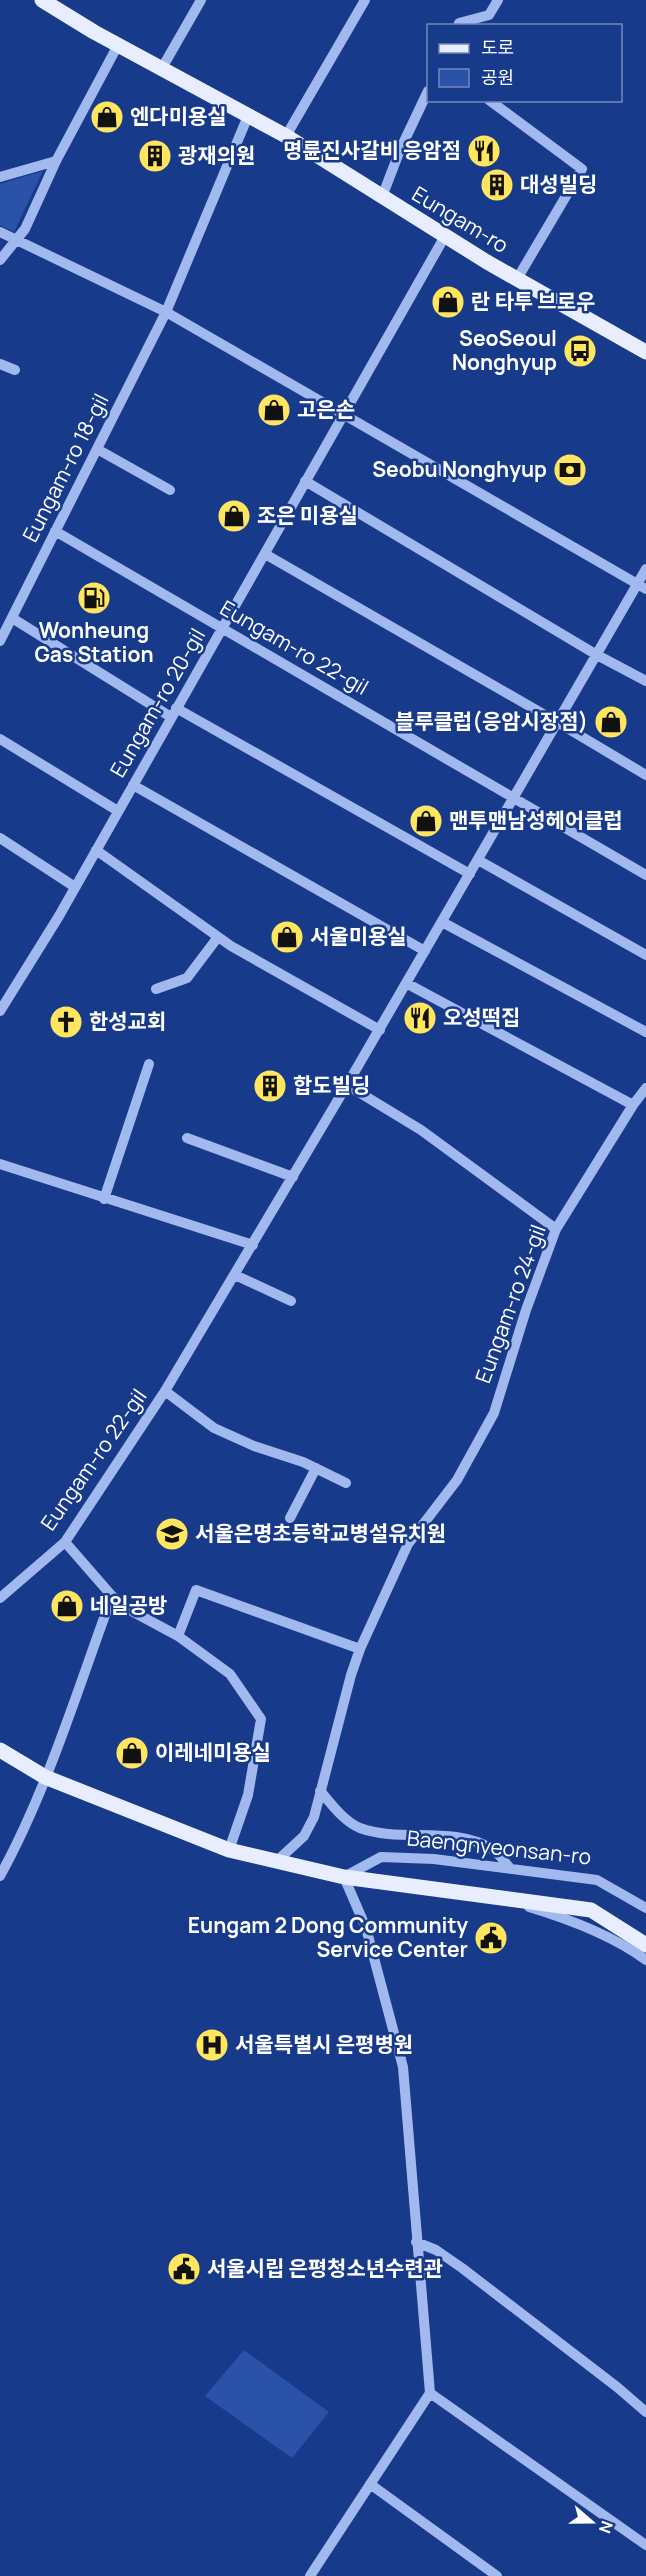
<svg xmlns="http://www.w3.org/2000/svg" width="646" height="2576" font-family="Manrope,'Noto Sans KR',sans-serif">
  <rect width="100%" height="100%" fill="#183a8a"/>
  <path fill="#2a52a9" d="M 43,171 L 14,232 L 0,225 L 0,184 Z
    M 244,2350 L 329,2412 L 292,2458 L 205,2396 Z"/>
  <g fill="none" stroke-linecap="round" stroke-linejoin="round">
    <path stroke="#a1b9ee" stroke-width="10" d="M 458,26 L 459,23 L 489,15 L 498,0
      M 162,68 L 201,0
      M 489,100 L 582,169 L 517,279
      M 286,136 L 365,0
      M 0,177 L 56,161
      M 382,197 L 400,150 L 428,91
      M 0,232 L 166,312 L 646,589
      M 0,260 L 25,229 L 56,161 L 118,45
      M 0,364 L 15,370
      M 97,449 L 170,490
      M 305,481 L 597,655 L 646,681
      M 55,531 L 646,875
      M 265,554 L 557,722 L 646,775
      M 12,618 L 171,717
      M 0,641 L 166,312 L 248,116
      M 176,708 L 470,874
      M 0,739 L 118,811
      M 133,785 L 425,951
      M 0,838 L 75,887
      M 96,850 L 231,946 L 380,1030
      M 478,860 L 646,955
      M 442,922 L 646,1032
      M 406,983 L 633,1105
      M 156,989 L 187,978 L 218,937
      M 0,1011 L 59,916 L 445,236
      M 347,1085 L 421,1130 L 556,1229
      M 187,1138 L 293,1177
      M 0,1164 L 253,1245
      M 104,1199 L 149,1064
      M 235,1275 L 291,1301
      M 165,1391 L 214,1428 L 254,1446 L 303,1462 L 346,1483
      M 290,1518 L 316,1468
      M 65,1542 L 112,1596 L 128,1609 L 178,1636 L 230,1674 L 261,1719 L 248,1795 L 229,1850
      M 0,1598 L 65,1542 L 165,1391 L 351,1078 L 646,569
      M 178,1636 L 196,1590 L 360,1649
      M 320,1791 C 331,1803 344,1822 360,1828 C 401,1843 452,1825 492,1849 C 499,1853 505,1863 511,1869
      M 278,1860 L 304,1836 L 314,1817 L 351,1675 L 360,1649 L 408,1544 L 457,1480 L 494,1413 L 526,1310 L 556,1229 L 633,1105 L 646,1088
      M 0,1876 C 47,1791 78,1688 112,1596
      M 529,1907 C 569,1919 612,1935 646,1960
      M 416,2242 L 436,2250 L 462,2268 L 617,2387 L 646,2412
      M 430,2393 L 646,2545
      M 370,2484 L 497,2576
      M 310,2576 L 430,2393 L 403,2067 L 366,1928 L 344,1877 L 381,1857 L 434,1859 L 597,1880 L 646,1908"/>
    <path stroke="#e8eeff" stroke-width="15" d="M 42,0 L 94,32 L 286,136 L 487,262 L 646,352
      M 0,1750 L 45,1777 L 229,1850 L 344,1877 L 591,1910 L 646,1945"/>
  </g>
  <defs>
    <symbol id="shop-disc" viewBox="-11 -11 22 22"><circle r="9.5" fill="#ffe65e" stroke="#183a8a"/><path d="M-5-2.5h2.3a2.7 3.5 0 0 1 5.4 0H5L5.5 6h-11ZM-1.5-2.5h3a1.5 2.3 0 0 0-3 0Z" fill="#111"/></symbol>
    <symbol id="restaurant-disc" viewBox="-11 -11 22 22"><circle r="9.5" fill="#ffe65e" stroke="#183a8a"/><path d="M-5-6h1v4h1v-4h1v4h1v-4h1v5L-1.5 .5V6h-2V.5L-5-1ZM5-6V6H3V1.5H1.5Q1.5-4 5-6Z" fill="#111"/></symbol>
    <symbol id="building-disc" viewBox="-11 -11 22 22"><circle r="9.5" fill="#ffe65e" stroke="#183a8a"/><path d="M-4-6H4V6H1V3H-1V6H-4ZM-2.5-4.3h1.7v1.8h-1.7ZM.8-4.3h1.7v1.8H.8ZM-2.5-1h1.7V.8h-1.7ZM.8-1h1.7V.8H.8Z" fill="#111"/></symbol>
    <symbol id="bus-disc" viewBox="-11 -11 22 22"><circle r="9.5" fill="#ffe65e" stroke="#183a8a"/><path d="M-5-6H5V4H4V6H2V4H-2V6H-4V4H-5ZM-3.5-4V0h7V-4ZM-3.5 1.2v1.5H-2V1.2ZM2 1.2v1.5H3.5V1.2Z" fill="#111"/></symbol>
    <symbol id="bank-disc" viewBox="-11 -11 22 22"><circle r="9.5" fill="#ffe65e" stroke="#183a8a"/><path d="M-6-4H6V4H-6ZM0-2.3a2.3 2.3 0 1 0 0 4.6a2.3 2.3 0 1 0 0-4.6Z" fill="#111"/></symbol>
    <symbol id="fuel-disc" viewBox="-11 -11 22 22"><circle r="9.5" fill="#ffe65e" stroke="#183a8a"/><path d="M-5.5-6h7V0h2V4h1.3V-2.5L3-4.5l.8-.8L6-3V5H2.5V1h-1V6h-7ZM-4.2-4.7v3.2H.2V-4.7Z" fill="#111"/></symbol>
    <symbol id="church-disc" viewBox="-11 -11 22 22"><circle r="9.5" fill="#ffe65e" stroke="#183a8a"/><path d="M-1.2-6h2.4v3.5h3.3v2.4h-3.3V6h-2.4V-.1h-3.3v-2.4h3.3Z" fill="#111"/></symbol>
    <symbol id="school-disc" viewBox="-11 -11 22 22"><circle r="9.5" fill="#ffe65e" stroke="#183a8a"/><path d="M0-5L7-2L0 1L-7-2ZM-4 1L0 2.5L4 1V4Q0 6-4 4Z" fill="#111"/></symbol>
    <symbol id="civic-disc" viewBox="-11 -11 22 22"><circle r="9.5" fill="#ffe65e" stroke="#183a8a"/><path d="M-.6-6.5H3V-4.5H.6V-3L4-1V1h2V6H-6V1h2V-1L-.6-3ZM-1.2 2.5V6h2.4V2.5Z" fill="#111"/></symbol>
    <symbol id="hospital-disc" viewBox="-11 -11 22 22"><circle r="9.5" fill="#ffe65e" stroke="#183a8a"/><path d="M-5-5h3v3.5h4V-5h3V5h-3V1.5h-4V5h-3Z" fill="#111"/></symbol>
  </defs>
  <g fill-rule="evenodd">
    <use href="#shop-disc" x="88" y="98" width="38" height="38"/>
    <use href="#restaurant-disc" x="465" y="132" width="38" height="38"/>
    <use href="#building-disc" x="136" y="137" width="38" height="38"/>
    <use href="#building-disc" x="478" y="166" width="38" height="38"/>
    <use href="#shop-disc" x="429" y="283" width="38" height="38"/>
    <use href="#bus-disc" x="561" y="332" width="38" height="38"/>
    <use href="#shop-disc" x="255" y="391" width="38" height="38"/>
    <use href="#bank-disc" x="551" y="451" width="38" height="38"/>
    <use href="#shop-disc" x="215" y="497" width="38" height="38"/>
    <use href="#fuel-disc" x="75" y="579" width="38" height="38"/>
    <use href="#shop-disc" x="592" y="703" width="38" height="38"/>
    <use href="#shop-disc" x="407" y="802" width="38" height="38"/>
    <use href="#shop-disc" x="268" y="918" width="38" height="38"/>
    <use href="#restaurant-disc" x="401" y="999" width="38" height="38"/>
    <use href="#church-disc" x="47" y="1003" width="38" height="38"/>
    <use href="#building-disc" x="251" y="1067" width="38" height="38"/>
    <use href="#school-disc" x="153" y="1515" width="38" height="38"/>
    <use href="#shop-disc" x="48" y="1587" width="38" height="38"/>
    <use href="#shop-disc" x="113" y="1734" width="38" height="38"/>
    <use href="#civic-disc" x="472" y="1919" width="38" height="38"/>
    <use href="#hospital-disc" x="193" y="2026" width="38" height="38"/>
    <use href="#civic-disc" x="165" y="2250" width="38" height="38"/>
  </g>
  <g text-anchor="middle" stroke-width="5" stroke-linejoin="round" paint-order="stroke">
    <g font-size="21" font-weight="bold" fill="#fff" stroke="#183a8a" text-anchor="start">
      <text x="130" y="124">엔다미용실</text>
      <text x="461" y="158" text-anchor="end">명륜진사갈비 응암점</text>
      <text x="178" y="163">광재의원</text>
      <text x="520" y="192">대성빌딩</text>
      <text x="471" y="309">란 타투 브로우</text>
      <text x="557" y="346" text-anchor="end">SeoSeoul<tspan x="557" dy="24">Nonghyup</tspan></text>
      <text x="297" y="417">고은손</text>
      <text x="547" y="477" text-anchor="end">Seobu Nonghyup</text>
      <text x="257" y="523">조은 미용실</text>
      <text x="94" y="638" text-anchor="middle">Wonheung<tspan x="94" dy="24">Gas Station</tspan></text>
      <text x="588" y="729" text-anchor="end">블루클럽(응암시장점)</text>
      <text x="449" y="828">맨투맨남성헤어클럽</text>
      <text x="310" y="944">서울미용실</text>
      <text x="443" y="1025">오성떡집</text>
      <text x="89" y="1029">한성교회</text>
      <text x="293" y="1093">합도빌딩</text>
      <text x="195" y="1541">서울은명초등학교병설유치원</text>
      <text x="90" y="1613">네일공방</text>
      <text x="155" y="1760">이레네미용실</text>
      <text x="468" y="1933" text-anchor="end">Eungam 2 Dong Community<tspan x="468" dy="24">Service Center</tspan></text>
      <text x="235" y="2052">서울특별시 은평병원</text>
      <text x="207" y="2276">서울시립 은평청소년수련관</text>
    </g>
    <g font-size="21" fill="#fff" stroke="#183a8a">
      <text transform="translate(460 220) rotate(31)" y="7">Eungam-ro</text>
      <text transform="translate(66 468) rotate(-63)" y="7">Eungam-ro 18-gil</text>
      <text transform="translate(294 648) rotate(30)" y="7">Eungam-ro 22-gil</text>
      <text transform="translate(158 703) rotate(-60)" y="7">Eungam-ro 20-gil</text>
      <text transform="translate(511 1304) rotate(-70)" y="7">Eungam-ro 24-gil</text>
      <text transform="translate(94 1460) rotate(-55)" y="7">Eungam-ro 22-gil</text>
      <text transform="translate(499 1848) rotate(6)" y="7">Baengnyeonsan-ro</text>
    </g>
  </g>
  <rect x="427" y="24" width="195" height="78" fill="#183a8a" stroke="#7489b9" stroke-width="1.5"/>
  <rect x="439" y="44" width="30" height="9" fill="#e8eeff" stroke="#7489b9" stroke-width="1.5"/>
  <text x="481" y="54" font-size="18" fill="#ffffff">도로</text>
  <rect x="439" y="69" width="30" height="18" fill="#2a52a9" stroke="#7489b9" stroke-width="1.5"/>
  <text x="481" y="84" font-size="18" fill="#ffffff">공원</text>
  <g transform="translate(592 2522) rotate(110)" stroke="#183a8a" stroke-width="4.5" paint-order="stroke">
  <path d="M0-4.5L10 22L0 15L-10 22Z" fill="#ffffff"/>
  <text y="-9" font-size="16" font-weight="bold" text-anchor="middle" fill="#ffffff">N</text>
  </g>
</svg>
